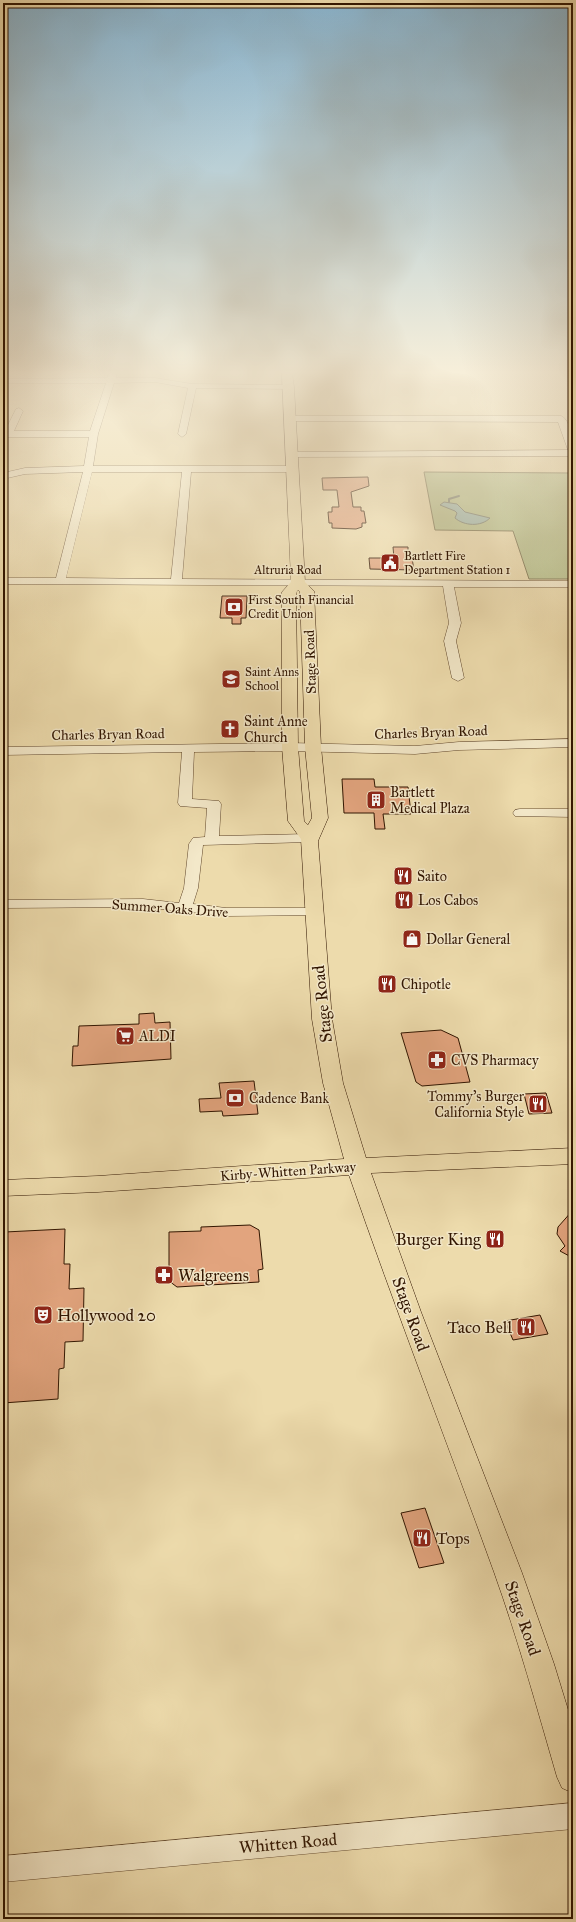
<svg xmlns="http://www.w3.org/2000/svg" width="576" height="1922" font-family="'IM FELL Great Primer',serif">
  <rect width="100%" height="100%" fill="#eddbac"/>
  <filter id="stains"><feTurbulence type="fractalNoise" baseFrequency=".005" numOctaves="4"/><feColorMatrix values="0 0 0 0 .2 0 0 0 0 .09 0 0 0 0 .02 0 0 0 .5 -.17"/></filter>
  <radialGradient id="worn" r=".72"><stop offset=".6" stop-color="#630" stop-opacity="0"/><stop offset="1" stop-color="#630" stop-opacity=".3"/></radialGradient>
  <path fill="#b6c18b" stroke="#746b46" d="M 424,472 L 573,473 L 573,579 L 529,579 L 513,531 L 435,530 Z"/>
  <path fill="#9bb9b1" stroke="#71776a" d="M 444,502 L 457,504 L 465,512 L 490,518 C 481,527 464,526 455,518 L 457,513 L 455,511 L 440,505 Z"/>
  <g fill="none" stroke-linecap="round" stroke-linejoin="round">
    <path stroke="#71776a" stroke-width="2" d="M 449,502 L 449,499 L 459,496"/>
  </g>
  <path fill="#e2a47e" stroke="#311500" d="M 368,477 L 369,486 L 351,492 L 353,507 L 361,507 L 361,511 L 364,511 L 366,523 L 362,523 L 362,527 L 356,529 L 332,528 L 332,523 L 329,523 L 328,512 L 332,512 L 332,507 L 339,507 L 337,490 L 323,490 L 322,478 Z
    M 393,547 L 408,547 L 408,551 L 411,552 L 414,570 L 370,569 L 369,558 L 394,558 Z
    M 222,596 L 247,596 L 246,618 L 241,618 L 241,624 L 232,624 L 232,618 L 220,618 Z
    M 342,779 L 374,779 L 375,787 L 408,787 L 411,814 L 383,814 L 385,829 L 375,829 L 374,813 L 344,813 Z
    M 154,1013 L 155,1023 L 170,1022 L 171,1059 L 72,1066 L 73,1046 L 78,1046 L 79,1026 L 139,1024 L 139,1014 Z
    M 441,1030 L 458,1038 L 470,1082 L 422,1086 L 416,1082 L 401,1033 Z
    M 254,1081 L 258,1114 L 223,1116 L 222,1111 L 200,1112 L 199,1099 L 221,1098 L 219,1083 Z
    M 546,1093 L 552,1113 L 529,1114 L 524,1094 Z
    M 573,1210 L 573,1258 L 560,1251 L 565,1246 L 557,1234 L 558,1227 Z
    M 250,1225 L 259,1230 L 263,1269 L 258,1270 L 259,1282 L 177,1287 L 169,1281 L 158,1281 L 158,1267 L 169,1267 L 169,1232 L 201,1231 L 201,1227 Z
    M 65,1229 L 64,1264 L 70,1264 L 69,1289 L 84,1288 L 83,1341 L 65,1342 L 64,1368 L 59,1369 L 58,1399 L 3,1403 L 3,1255 L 5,1232 Z
    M 540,1315 L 548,1334 L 513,1340 L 505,1321 Z
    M 425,1508 L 444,1563 L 419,1568 L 401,1513 Z"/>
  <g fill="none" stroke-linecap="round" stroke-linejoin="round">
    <defs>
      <path id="minor" d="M 109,373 L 117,373 L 116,378 L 155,378 L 192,384 L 289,385 L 293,387 L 289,389 L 196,388 L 186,434 L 182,437 L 178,434 L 188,388 L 155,382 L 114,383 L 98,434 L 93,466 L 293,466 L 298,469 L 293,472 L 191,472 L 182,579 L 573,581 L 573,587 L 454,587 L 461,623 L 456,641 L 464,678 L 458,681 L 452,678 L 444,641 L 449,623 L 443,586 L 3,584 L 3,578 L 56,578 L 83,472 L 25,474 L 3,479 L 3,473 L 25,468 L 84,466 L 89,437 L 3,437 L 3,431 L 5,431 L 16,409 L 19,408 L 23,411 L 14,431 L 90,431 L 106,383 L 3,383 L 3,379 L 107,378 ZM 92,472 L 182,472 L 171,579 L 66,578 Z
        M 290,416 L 561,416 C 571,419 573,446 573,456 L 292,457 L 289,456 L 289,452 L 568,450 L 558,422 L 287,421 L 286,419 Z
        M 573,739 L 573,747 L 459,750 L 415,754 L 290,751 L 194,752 L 192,799 L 219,801 L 221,804 L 219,836 L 309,834 L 314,835 L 316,838 L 314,841 L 309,842 L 203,845 L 198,888 L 193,904 L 226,908 L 313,908 L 318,909 L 320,912 L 318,915 L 226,916 L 143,907 L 3,908 L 3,900 L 143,899 L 179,903 L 184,888 L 189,844 L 193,838 L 205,837 L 207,808 L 180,806 L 178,803 L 182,752 L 3,755 L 3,747 L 290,743 L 415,746 L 459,742 Z
        M 520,809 L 573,809 L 573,817 L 515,816 L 513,813 L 515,810 Z
        M 573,1803 L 573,1829 L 3,1882 L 3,1856 Z"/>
      <path id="major" d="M 282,373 L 292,373 L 294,387 L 305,582 L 314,591 L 321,747 L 328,818 L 318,841 L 332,1019 L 343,1083 L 366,1158 L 573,1148 L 573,1164 L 371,1173 L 421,1312 L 522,1573 L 554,1664 L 573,1726 L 573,1793 L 562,1788 L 557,1777 C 537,1708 518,1639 494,1572 C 446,1439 395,1308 349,1175 L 98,1192 L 3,1196 L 3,1180 L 98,1176 L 344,1159 L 323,1083 L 312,1019 L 301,839 L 288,821 L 282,747 L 282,592 L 291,582 ZM 298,590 L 300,592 L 305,747 L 312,818 L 308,825 L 304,821 L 298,747 L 296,593 Z"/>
    </defs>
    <use href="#minor" stroke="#60462b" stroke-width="1"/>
    <use href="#major" stroke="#311500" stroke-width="1"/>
    <use href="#minor" fill="#f3e8c9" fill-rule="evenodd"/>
    <use href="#major" fill="#eddbac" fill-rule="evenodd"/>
  </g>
  <linearGradient id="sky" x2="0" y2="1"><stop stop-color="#89b6d2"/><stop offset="0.58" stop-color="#f7efda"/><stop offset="1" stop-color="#f7efda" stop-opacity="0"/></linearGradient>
  <rect width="576" height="642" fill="url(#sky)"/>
  <defs>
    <symbol id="civic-square" viewBox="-11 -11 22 22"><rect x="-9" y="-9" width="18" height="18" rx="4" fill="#8f2418" stroke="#f3e8c9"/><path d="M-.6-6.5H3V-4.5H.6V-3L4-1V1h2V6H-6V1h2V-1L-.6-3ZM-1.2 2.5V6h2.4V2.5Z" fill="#fff"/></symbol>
    <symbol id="bank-square" viewBox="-11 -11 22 22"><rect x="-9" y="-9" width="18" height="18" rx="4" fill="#8f2418" stroke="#f3e8c9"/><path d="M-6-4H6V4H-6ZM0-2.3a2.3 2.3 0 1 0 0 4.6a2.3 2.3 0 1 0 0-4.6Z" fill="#fff"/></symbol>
    <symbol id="school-square" viewBox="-11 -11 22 22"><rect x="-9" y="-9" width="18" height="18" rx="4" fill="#8f2418" stroke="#f3e8c9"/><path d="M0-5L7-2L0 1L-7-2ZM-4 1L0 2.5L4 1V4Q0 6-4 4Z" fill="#fff"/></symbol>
    <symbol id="church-square" viewBox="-11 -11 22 22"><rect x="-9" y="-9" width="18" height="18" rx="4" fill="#8f2418" stroke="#f3e8c9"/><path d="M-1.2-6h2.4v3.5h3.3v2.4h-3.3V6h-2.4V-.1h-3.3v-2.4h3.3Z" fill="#fff"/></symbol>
    <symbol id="building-square" viewBox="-11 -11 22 22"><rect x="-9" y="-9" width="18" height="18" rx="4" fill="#8f2418" stroke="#f3e8c9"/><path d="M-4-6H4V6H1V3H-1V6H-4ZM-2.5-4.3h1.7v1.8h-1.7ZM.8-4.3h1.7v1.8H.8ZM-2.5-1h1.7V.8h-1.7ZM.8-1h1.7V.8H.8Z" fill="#fff"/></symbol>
    <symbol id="restaurant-square" viewBox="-11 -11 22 22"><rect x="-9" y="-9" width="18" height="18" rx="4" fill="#8f2418" stroke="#f3e8c9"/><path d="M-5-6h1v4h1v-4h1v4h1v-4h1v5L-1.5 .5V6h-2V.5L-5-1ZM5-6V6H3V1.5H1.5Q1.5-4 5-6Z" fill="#fff"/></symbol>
    <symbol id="shop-square" viewBox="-11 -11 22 22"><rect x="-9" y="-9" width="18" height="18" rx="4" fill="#8f2418" stroke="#f3e8c9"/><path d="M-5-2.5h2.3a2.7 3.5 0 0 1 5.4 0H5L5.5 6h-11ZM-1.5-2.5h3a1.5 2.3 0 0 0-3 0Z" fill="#fff"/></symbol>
    <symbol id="supermarket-square" viewBox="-11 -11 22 22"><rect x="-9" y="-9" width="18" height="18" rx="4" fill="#8f2418" stroke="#f3e8c9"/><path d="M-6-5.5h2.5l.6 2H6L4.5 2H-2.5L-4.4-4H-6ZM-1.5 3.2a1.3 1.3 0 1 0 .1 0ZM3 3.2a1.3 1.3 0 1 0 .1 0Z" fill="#fff"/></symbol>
    <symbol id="pharmacy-square" viewBox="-11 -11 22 22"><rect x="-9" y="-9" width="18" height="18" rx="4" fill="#8f2418" stroke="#f3e8c9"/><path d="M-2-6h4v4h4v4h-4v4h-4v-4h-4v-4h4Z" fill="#fff"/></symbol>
    <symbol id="theatre-square" viewBox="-11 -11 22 22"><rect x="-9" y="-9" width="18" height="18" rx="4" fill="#8f2418" stroke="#f3e8c9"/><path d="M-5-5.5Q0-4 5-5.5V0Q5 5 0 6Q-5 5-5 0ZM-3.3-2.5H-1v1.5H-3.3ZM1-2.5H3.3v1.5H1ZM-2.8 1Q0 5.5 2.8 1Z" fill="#fff"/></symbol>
  </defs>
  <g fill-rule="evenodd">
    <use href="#civic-square" x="379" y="552" width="22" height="22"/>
    <use href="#bank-square" x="223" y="596" width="22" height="22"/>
    <use href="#school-square" x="220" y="668" width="22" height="22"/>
    <use href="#church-square" x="219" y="718" width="22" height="22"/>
    <use href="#building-square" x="365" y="789" width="22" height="22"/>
    <use href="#restaurant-square" x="392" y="865" width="22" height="22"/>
    <use href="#restaurant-square" x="393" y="889" width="22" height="22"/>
    <use href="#shop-square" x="401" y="928" width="22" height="22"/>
    <use href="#restaurant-square" x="376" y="973" width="22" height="22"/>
    <use href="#supermarket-square" x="114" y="1025" width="22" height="22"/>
    <use href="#pharmacy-square" x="426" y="1049" width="22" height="22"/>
    <use href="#bank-square" x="224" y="1087" width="22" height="22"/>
    <use href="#restaurant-square" x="527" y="1093" width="22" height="22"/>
    <use href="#restaurant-square" x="484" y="1228" width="22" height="22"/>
    <use href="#pharmacy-square" x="153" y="1264" width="22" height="22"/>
    <use href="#theatre-square" x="32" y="1304" width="22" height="22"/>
    <use href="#restaurant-square" x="515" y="1316" width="22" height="22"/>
    <use href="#restaurant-square" x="411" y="1527" width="22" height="22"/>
  </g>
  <g text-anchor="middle" stroke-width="3" stroke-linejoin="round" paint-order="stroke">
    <g font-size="12" fill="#311500" stroke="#f3e8c9" text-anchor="start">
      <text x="404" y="560">Bartlett Fire<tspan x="404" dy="14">Department Station 1</tspan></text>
      <text x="248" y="604">First South Financial<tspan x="248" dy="14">Credit Union</tspan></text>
      <text x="245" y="676">Saint Anns<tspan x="245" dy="14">School</tspan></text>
    </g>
    <g font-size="12" fill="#311500" stroke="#f3e8c9">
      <text x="288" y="574">Altruria Road</text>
    </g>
    <g font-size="14" fill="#311500" stroke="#f3e8c9">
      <text transform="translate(310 662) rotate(-92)" y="5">Stage Road</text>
      <text transform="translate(431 732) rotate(-2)" y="5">Charles Bryan Road</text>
      <text transform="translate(108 734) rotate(-1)" y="5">Charles Bryan Road</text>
      <text transform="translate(170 908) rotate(4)" y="5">Summer Oaks Drive</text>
      <text transform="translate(288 1171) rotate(-4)" y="5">Kirby-Whitten Parkway</text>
    </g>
    <g font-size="14" fill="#311500" stroke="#f3e8c9" text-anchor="start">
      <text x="244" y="726">Saint Anne<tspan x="244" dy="16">Church</tspan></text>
      <text x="390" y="797">Bartlett<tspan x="390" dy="16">Medical Plaza</tspan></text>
      <text x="417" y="881">Saito</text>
      <text x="418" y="905">Los Cabos</text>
      <text x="426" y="944">Dollar General</text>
      <text x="401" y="989">Chipotle</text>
      <text x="139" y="1041">ALDI</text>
      <text x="451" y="1065">CVS Pharmacy</text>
      <text x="524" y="1101" text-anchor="end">Tommy’s Burger<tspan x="524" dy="16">California Style</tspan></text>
      <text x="249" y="1103">Cadence Bank</text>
    </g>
    <g font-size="17" fill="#311500" stroke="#f3e8c9">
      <text transform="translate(322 1004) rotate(-96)" y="6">Stage Road</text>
      <text transform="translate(411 1314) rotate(70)" y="6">Stage Road</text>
      <text transform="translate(523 1618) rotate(71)" y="6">Stage Road</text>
      <text transform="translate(288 1843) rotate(-5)" y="6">Whitten Road</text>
    </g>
    <g font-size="17" fill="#311500" stroke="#f3e8c9" text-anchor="start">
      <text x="481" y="1245" text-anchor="end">Burger King</text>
      <text x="178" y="1281">Walgreens</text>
      <text x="57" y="1321">Hollywood 20</text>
      <text x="512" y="1333" text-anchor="end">Taco Bell</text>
      <text x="436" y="1544">Tops</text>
    </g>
  </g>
  <rect width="576" height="1922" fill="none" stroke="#eddbac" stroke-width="16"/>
  <rect x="4" y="4" width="568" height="1914" fill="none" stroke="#311500" stroke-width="2"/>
  <rect x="8" y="8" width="560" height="1906" fill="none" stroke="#311500"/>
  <rect width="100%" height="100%" filter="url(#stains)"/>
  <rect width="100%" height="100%" fill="url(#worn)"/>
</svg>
